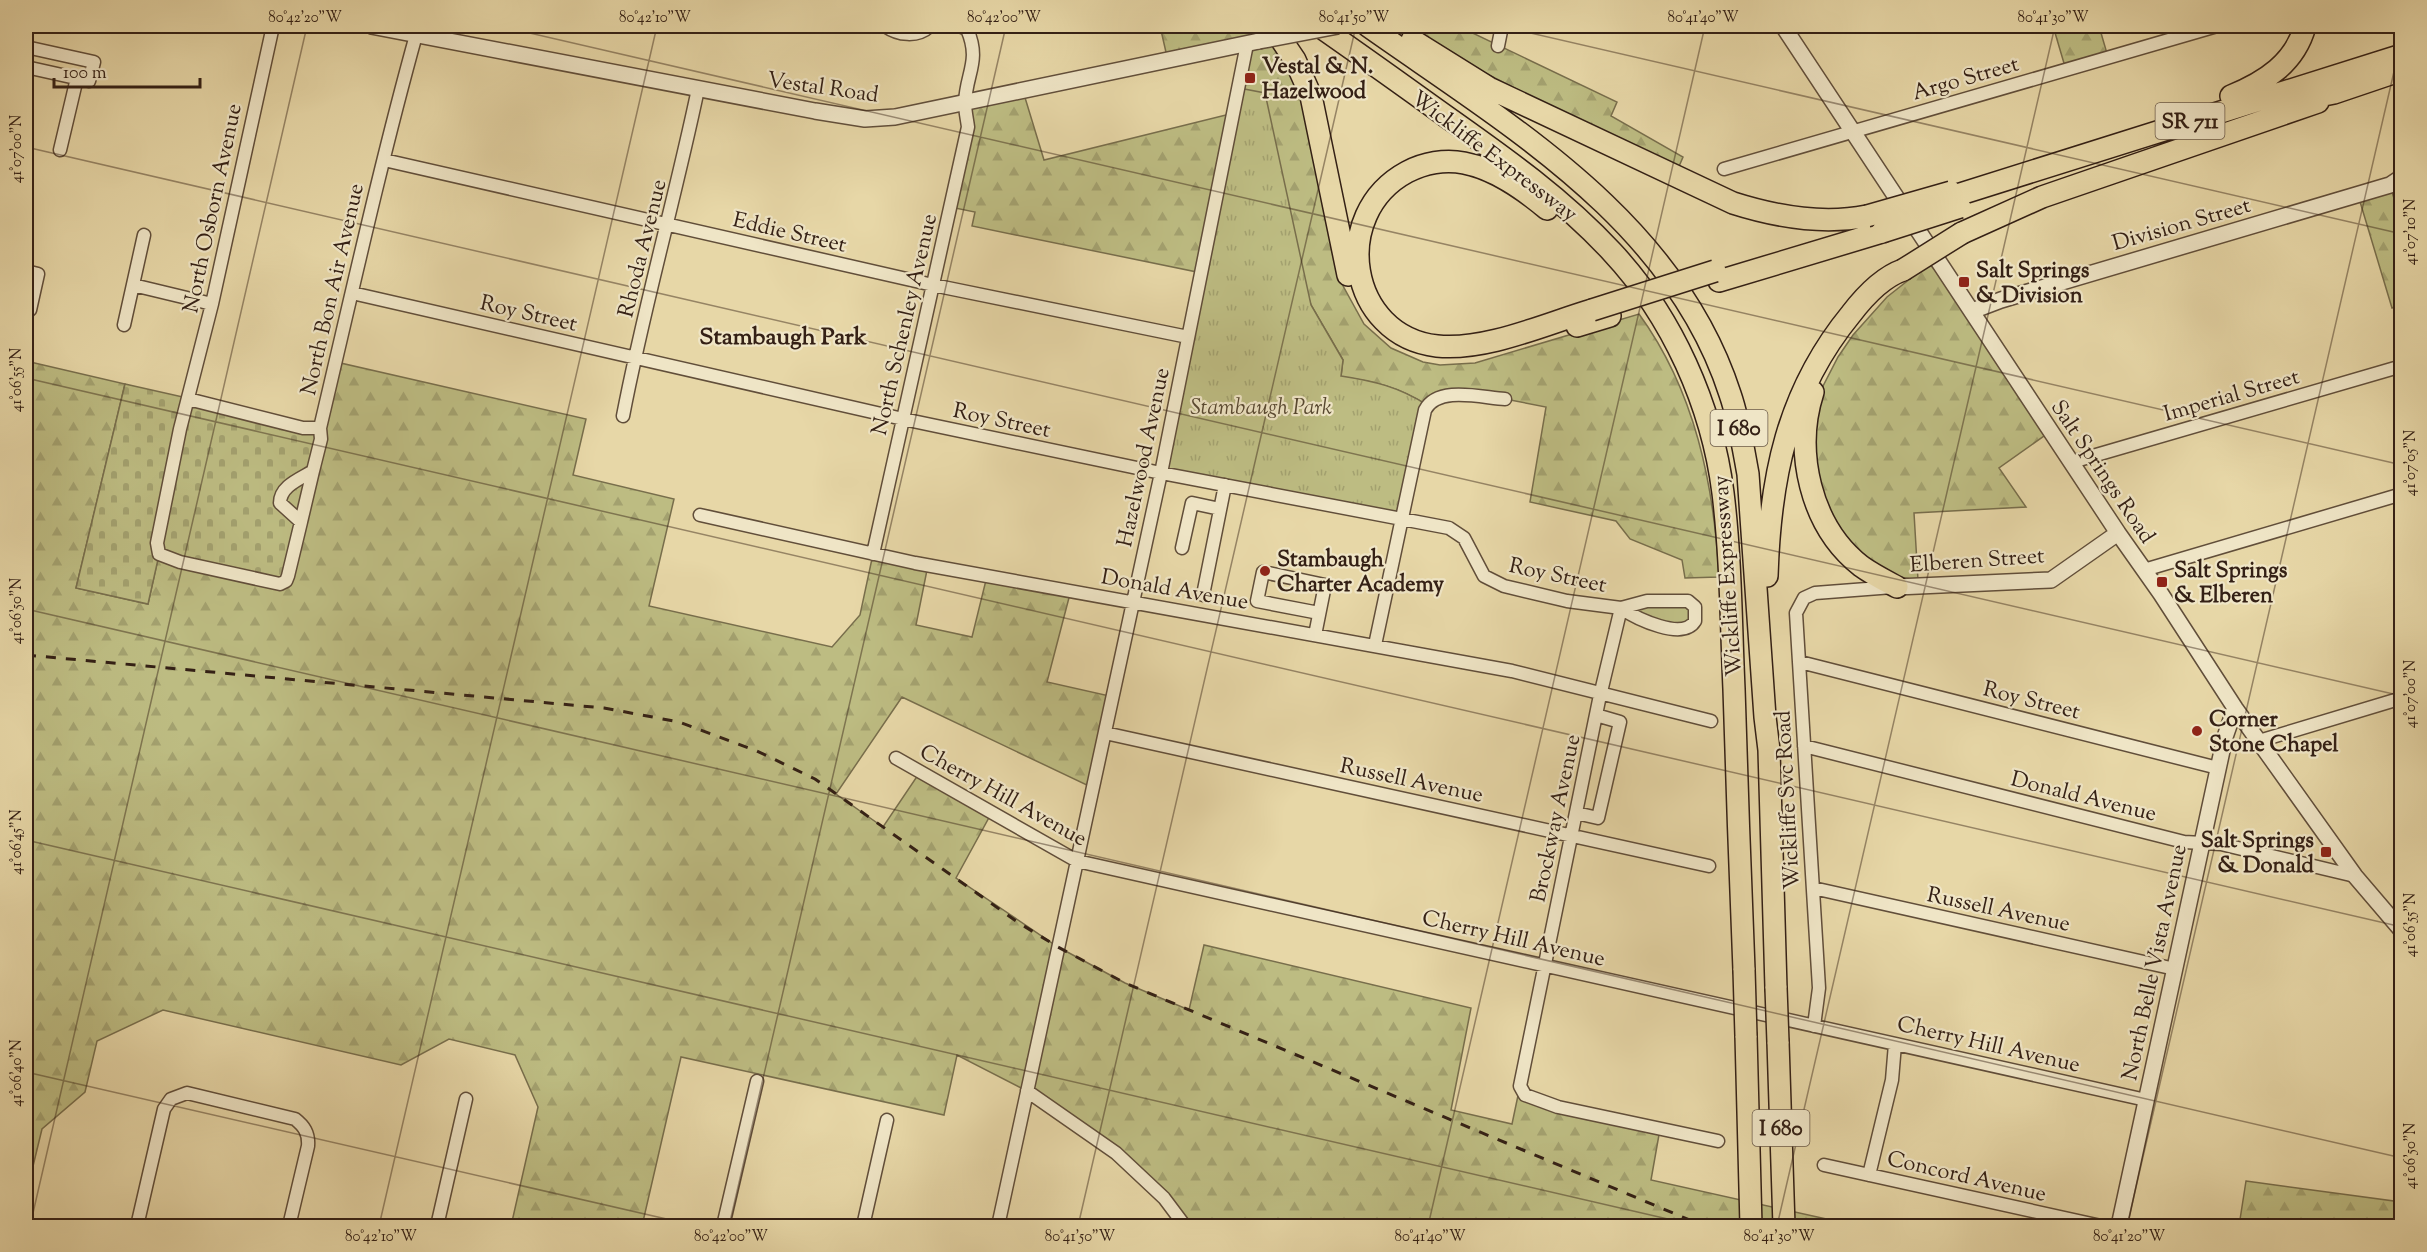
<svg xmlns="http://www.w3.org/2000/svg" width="2427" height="1252" font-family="'Sorts Mill Goudy',serif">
  <defs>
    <pattern id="forest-firs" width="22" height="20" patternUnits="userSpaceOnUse" patternTransform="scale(1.5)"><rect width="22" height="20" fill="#bdbc82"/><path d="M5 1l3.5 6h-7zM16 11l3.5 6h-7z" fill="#a3a16f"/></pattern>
    <pattern id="cemetery-stones" width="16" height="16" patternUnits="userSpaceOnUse" patternTransform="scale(1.5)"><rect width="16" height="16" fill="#bdbc82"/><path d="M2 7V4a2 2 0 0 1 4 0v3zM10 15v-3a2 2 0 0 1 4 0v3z" fill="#a3a16f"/></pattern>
    <pattern id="park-tufts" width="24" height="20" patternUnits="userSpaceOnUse" patternTransform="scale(1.5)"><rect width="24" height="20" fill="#bdbc82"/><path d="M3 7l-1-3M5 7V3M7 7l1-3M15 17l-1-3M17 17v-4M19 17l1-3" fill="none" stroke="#a3a16f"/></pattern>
  </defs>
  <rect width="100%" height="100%" fill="#e7d7a7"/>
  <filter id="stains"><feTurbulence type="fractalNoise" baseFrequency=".00333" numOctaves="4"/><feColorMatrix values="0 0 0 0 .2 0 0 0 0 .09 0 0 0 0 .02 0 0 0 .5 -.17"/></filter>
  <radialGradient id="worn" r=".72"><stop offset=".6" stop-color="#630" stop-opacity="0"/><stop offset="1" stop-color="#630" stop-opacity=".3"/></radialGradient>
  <path fill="#bdbc82" stroke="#786e4c" stroke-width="1.5" d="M 1633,603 L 1692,603 L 1689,629 L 1631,615 Z"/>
  <path fill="url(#forest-firs)" stroke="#786e4c" stroke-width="1.5" d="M 1160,26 L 1264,26 L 1267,29 L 1256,33 L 1262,48 L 1280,45 L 1296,74 L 1342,284 L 1364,324 L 1391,348 L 1423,362 L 1440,365 L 1475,363 L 1639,314 C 1695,391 1714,484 1719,577 L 1685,578 L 1682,560 L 1630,539 L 1616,521 L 1530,502 L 1546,407 L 1505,399 L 1452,395 L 1427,405 C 1399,387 1374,381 1341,377 L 1343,360 L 1311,305 L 1239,88 L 1247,45 L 1168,61 Z
    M 1404,26 L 1458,26 L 1617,102 L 1611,116 L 1683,157 L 1677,171 L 1434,47 Z
    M 2053,26 L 2099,26 L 2108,57 L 2066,70 Z
    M 1023,91 L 1044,160 L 1234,113 L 1202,273 L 972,226 L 975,212 L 950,207 L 968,127 L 965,103 Z
    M 2390,185 L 2401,222 L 2401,305 L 2392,308 L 2358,195 Z
    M 1929,264 L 1956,289 L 2051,431 L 1999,468 L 2026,507 L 1914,513 L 1918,580 L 1887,575 L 1844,540 L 1811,467 L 1820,392 L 1838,357 L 1853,335 L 1887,297 Z
    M 26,361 L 125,384 L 76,588 L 148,604 L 159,554 L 275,584 L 336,362 L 586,419 L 573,475 L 674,499 L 649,606 L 832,647 L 860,615 L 873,554 L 928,565 L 916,625 L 972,637 L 987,576 L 1071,590 L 1047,682 L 1114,697 L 1093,788 L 902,697 L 836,794 L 883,827 L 920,772 L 992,812 L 956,878 L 1058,947 L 1125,983 L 1189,1010 L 1204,945 L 1471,1008 L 1451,1110 L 1512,1124 L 1520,1086 L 1522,1093 L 1660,1129 L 1651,1180 L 1858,1226 L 1185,1226 L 1164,1198 L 1027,1091 L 957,1055 L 944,1115 L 681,1057 L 642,1226 L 511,1226 L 538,1107 L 515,1055 L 449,1039 L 401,1065 L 163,1010 L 97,1041 L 85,1092 L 42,1129 L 26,1195 Z
    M 2246,1181 L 2401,1202 L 2401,1226 L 2239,1226 Z"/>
  <path fill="url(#cemetery-stones)" stroke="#786e4c" stroke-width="1.5" d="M 125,384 L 320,428 L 286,581 L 159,555 L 148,604 L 76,588 Z"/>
  <path fill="url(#park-tufts)" stroke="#786e4c" stroke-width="1.5" d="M 1239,88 L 1265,93 L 1311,305 L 1343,360 L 1341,376 C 1374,381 1399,387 1427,405 L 1401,519 L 1161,473 Z"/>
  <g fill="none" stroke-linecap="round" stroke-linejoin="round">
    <defs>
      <path id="minor" d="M 273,26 L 212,304 L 180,429 L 157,543 L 159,554 L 180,562 L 280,584 L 286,581 L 288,576 L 301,522 L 280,503 C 280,486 300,479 313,471 L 321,439 L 320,428 C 351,297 380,165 416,35
        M 885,26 C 898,35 917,38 930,26
        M 26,27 L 26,26
        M 1498,46 L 1502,26
        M 26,47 L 94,62 L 89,81 L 26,67
        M 60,150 L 77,78
        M 384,160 L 933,285 L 1188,337
        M 1724,169 L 2217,26
        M 26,271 L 38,274 L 30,310 L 26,309
        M 133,285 L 212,304
        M 352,293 L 903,419 L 1161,473 L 1449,528 L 1464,538 L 1484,576 L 1504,586 L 1567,601 L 1621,608 L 1647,601 L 1688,601 L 1695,607 L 1695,621 C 1683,641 1637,619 1621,608 L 1599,700 L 1520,1086 L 1525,1095 L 1558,1107 L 1718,1141
        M 124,325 L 144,235
        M 188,399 L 303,428 L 320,428
        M 623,416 C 644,306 675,199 698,89
        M 2072,462 L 2402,366
        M 700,515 L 915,563 L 1512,671 L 1711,721
        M 301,522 L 313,471
        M 1182,548 L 1192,503 L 1220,509
        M 873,554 L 968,127 C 967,119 965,111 965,103 C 966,73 981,61 967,29 L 959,26
        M 2144,570 L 2402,494
        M 1203,595 L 1225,485
        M 1315,635 L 1325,585 L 1263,572 L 1257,601 L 1319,613
        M 1375,645 L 1425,410 C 1438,385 1483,398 1505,399
        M 1800,662 L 2218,768
        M 1105,733 L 1709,866
        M 2259,741 L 2402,698
        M 1804,746 L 2184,842 L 2221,844 L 2355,876
        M 896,758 L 1077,861 L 2146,1100
        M 1576,813 L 1598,818 L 1620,722 L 1596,715
        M 1813,888 L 2175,969
        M 1814,1026 L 1819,988 L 1796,613 L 1804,598 L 1815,593 L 1893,587
        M 1027,1091 L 1116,1153 L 1164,1198 L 1185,1226
        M 1824,1165 L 2101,1226
        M 1869,1175 L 1892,1080 L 1895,1044
        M 137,1226 L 164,1109 L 171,1099 L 187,1093 L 295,1119 C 304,1126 309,1133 308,1146 L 289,1226
        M 437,1226 L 466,1099
        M 723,1226 L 757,1081
        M 863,1226 L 887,1120
        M 998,1226 L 1161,473 L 1247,44"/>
      <path id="tertiary" d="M 371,26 L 815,111 L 865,119 L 895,117 L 1259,41
        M 1783,26 L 2118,533 L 2161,594 L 2235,708 L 2355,876 L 2402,931
        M 1972,311 L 2001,300 L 2390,185 L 2402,177
        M 1897,587 L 2051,580 L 2118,533
        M 2119,1226 L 2225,737 L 2235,708"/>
      <path id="motorway" d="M 1272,26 L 1295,60 L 1311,96 L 1348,275
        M 1319,26 C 1362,56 1404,86 1447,117 C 1505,158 1563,199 1612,252 C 1672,316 1712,405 1723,493 C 1731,558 1731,624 1734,689 C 1737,783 1740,876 1744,970
        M 1368,26 C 1508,125 1674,220 1730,394 C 1739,420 1743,447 1748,474 L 1765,717 L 1769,750 L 1776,988
        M 1412,40 L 1489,88 L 1733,203 C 1777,217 1822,225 1867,216
        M 2231,96 C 2265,82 2295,63 2305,26
        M 2299,100 L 2334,93 L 2402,70
        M 1954,196 L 2402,55
        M 1547,209 C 1523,189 1495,169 1464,163 C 1445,159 1424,163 1407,172 C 1329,214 1348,336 1437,346 C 1486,351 1545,324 1592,310
        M 1962,233 L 2042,197 L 2318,102
        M 1719,281 L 1882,232
        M 1577,326 L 1610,316
        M 1813,392 C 1794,451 1810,526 1861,566 C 1872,574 1884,580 1897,587
        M 1767,576 C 1770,478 1787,392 1851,314 C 1864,297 1883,277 1903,270
        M 1746,1036 L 1751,1226
        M 1778,1042 L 1784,1226"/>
    </defs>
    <use href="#minor" stroke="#614e3a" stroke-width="15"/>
    <use href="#tertiary" stroke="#614e3a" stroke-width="18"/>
    <use href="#motorway" stroke="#342015" stroke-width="24"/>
    <use href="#minor" stroke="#efe5c6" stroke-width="12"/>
    <use href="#tertiary" stroke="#efe5c6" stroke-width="15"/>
    <use href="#motorway" stroke="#e7d7a7" stroke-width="21"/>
    <path stroke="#342015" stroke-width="3" stroke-dasharray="10 10" stroke-linecap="butt" d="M 26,655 L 604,708 L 679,722 L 757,751 L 815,779 L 1019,923 L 1058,947 L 1125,983 L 1704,1226"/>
    <defs>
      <path id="tertiary-bridge" d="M 1259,41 L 1338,26"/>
      <path id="motorway-bridge" d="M 1867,216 L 1951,192
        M 1882,232 L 1960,207
        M 1903,270 L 1962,233
        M 1592,310 L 1715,271
        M 1744,970 L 1746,1036
        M 1776,988 L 1778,1042"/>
    </defs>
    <use href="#tertiary-bridge" stroke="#614e3a" stroke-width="18" stroke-linecap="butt"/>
    <use href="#motorway-bridge" stroke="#342015" stroke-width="24" stroke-linecap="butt"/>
    <use href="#tertiary-bridge" stroke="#efe5c6" stroke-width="15"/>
    <use href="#motorway-bridge" stroke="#e7d7a7" stroke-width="21"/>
  </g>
  <path fill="none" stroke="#342015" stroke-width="1.5" stroke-opacity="0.45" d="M 499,26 L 2402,465M 1500,26 L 2402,234M 26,147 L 2402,696M 26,378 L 2402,927M 26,609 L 2402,1158M 26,840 L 1698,1226M 26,1072 L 697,1226M 30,1226 L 307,26M 379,1226 L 657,26M 729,1226 L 1006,26M 1078,1226 L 1356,26M 1428,1226 L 1705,26M 1777,1226 L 2055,26M 2127,1226 L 2402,37"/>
  <g fill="#8f2418" stroke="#efe5c6" stroke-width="2">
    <rect x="1244" y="72" width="12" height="12" rx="3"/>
    <rect x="1958" y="276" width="12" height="12" rx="3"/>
    <circle cx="1265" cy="571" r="6"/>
    <rect x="2156" y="576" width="12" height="12" rx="3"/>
    <circle cx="2197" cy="731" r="6"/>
    <rect x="2320" y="846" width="12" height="12" rx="3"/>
  </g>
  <g text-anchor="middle" stroke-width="4.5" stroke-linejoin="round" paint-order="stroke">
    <g fill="#efe5c6" stroke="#6c5b4a" stroke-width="1.5">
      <rect x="2155.5" y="103" width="69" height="36" rx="4.5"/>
      <rect x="1710.5" y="410" width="57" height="36" rx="4.5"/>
      <rect x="1752.5" y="1110" width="57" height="36" rx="4.5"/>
    </g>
    <g font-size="21" font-weight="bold" fill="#342015">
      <text x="2190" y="128">SR 711</text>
      <text x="1739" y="435">I 680</text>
      <text x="1781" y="1135">I 680</text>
    </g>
    <g font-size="22" font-weight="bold" fill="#342015" stroke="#efe5c6" text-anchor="start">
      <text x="1262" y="73">Vestal &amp; N.<tspan x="1262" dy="25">Hazelwood</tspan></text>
      <text x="1976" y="277">Salt Springs<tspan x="1976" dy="25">&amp; Division</tspan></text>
      <text x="1277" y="566">Stambaugh<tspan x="1277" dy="25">Charter Academy</tspan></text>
      <text x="2174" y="577">Salt Springs<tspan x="2174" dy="25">&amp; Elberen</tspan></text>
      <text x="2209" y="726">Corner<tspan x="2209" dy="25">Stone Chapel</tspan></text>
      <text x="2314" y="847" text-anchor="end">Salt Springs<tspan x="2314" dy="25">&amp; Donald</tspan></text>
    </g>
    <g font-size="22" fill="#342015" stroke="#efe5c6">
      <text transform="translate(1965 77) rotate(-16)" y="8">Argo Street</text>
      <text transform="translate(823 86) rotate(8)" y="8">Vestal Road</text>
      <text transform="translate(1495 155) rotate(37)" y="8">Wickliffe Expressway</text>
      <text transform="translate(211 208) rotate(-78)" y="8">North Osborn Avenue</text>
      <text transform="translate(2181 223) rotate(-16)" y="8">Division Street</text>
      <text transform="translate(790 231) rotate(13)" y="8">Eddie Street</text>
      <text transform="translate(641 248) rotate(-76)" y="8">Rhoda Avenue</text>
      <text transform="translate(331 289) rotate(-77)" y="8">North Bon Air Avenue</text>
      <text transform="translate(529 312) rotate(13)" y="8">Roy Street</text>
      <text transform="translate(903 324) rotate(-77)" y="8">North Schenley Avenue</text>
      <text transform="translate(2231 394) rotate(-16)" y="8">Imperial Street</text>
      <text transform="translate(1002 419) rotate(12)" y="8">Roy Street</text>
      <text transform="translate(1142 457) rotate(-78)" y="8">Hazelwood Avenue</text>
      <text transform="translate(2104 471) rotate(56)" y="8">Salt Springs Road</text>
      <text transform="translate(1977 559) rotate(-4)" y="8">Elberen Street</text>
      <text transform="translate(1558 574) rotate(12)" y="8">Roy Street</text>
      <text transform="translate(1726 576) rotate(-94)" y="8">Wickliffe Expressway</text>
      <text transform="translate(1175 588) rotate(10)" y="8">Donald Avenue</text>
      <text transform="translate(2032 699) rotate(14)" y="8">Roy Street</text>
      <text transform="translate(1412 779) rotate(12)" y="8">Russell Avenue</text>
      <text transform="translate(1004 794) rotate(29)" y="8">Cherry Hill Avenue</text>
      <text transform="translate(2084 795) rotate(14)" y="8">Donald Avenue</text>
      <text transform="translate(1786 800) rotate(-93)" y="8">Wickliffe Svc Road</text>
      <text transform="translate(1554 818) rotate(-78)" y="8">Brockway Avenue</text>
      <text transform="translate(1999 908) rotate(12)" y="8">Russell Avenue</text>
      <text transform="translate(1514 937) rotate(13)" y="8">Cherry Hill Avenue</text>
      <text transform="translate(2153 962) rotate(-78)" y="8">North Belle Vista Avenue</text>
      <text transform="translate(1989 1043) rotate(13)" y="8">Cherry Hill Avenue</text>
      <text transform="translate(1967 1175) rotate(13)" y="8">Concord Avenue</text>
    </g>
    <g font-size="22" font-style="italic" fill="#564730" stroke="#efe5c6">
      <text x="1261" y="414">Stambaugh Park</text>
    </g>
    <g font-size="24" font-weight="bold" fill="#342015" stroke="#efe5c6">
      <text x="783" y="344">Stambaugh Park</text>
    </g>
  </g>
  <rect width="2427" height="1252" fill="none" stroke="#e7d7a7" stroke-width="66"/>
  <path d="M54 78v9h146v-9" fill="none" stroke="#342015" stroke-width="3"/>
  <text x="63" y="78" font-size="18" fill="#342015" stroke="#efe5c6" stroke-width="4.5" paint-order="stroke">100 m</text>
  <rect x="33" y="33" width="2361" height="1186" fill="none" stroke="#342015" stroke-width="2"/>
  <g font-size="15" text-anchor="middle" fill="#342015">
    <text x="305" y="22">80°42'20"W</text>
    <text x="655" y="22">80°42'10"W</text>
    <text x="1004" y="22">80°42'00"W</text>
    <text x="1354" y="22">80°41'50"W</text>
    <text x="1703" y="22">80°41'40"W</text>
    <text x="2053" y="22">80°41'30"W</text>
    <text transform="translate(16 149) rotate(-90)" y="5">41°07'00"N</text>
    <text transform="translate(2410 232) rotate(-90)" y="5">41°07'10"N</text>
    <text transform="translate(16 380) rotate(-90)" y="5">41°06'55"N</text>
    <text transform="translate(2410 463) rotate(-90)" y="5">41°07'05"N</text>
    <text transform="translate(16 611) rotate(-90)" y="5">41°06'50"N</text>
    <text transform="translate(2410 694) rotate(-90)" y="5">41°07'00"N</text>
    <text transform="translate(16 842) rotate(-90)" y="5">41°06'45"N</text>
    <text transform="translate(2410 925) rotate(-90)" y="5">41°06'55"N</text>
    <text transform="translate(16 1073) rotate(-90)" y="5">41°06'40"N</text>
    <text transform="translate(2410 1156) rotate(-90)" y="5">41°06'50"N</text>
    <text x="381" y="1241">80°42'10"W</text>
    <text x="731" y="1241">80°42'00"W</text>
    <text x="1080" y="1241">80°41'50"W</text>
    <text x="1430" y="1241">80°41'40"W</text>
    <text x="1779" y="1241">80°41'30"W</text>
    <text x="2129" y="1241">80°41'20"W</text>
  </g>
  <rect width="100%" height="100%" filter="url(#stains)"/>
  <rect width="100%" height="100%" fill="url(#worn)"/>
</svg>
